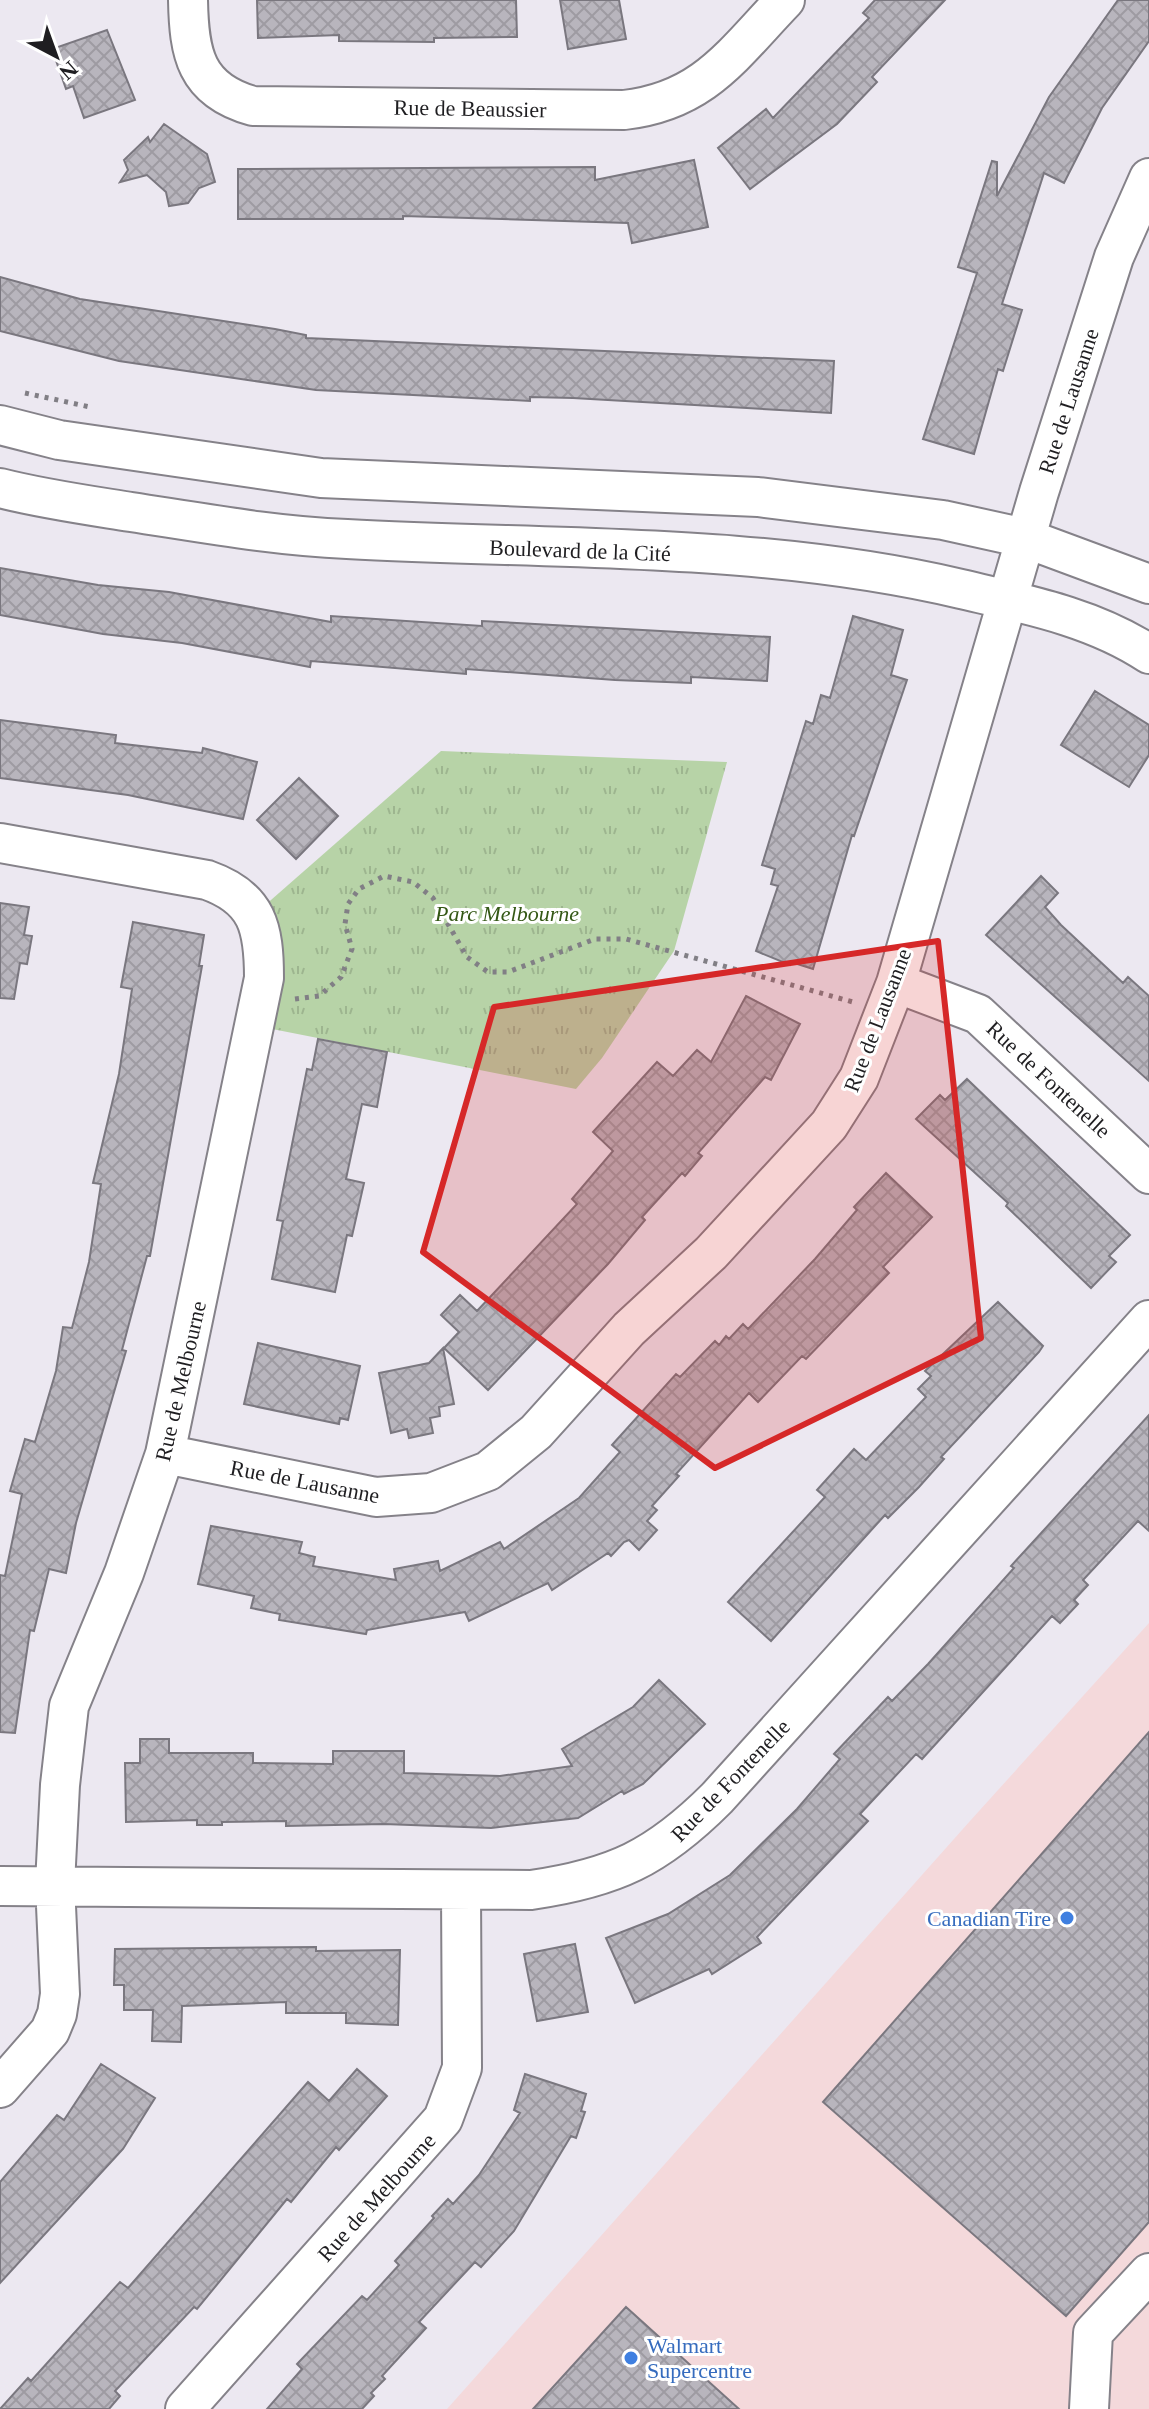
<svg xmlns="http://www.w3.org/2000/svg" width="1149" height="2409" font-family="'Times New Roman',serif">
  <defs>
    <pattern id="grass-tufts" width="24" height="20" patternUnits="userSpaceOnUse" patternTransform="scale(2)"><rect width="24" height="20" fill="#b7d3a7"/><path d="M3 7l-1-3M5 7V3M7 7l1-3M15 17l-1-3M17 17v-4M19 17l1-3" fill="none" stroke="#9db58f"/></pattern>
    <pattern id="building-cross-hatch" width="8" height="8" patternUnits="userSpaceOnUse" patternTransform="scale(2)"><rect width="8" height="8" fill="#b8b5bd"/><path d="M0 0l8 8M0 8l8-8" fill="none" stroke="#9e9ba2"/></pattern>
  </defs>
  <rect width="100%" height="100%" fill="#ece8f1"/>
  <path fill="#f4d9db" d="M 1149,1623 L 1149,2409 L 447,2409 L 970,1821 Z"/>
  <path fill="url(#grass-tufts)" d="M 441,751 L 727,762 L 674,951 L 602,1058 L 576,1089 L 257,1026 L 255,914 Z"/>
  <path fill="url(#building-cross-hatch)" stroke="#7a777f" stroke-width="2" d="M 257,0 L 516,0 L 517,37 L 434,38 L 434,42 L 339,41 L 339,35 L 258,38 Z
    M 560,0 L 619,0 L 626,39 L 568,49 Z
    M 875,0 L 945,0 L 872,77 L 877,82 L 837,124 L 750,189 L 718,148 L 766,109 L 773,118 L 869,18 L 863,13 Z
    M 1118,0 L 1149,0 L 1149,41 L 1102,108 L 1064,183 L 1044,173 L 1002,304 L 1022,310 L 1003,371 L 998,369 L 974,454 L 923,439 L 977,273 L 958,267 L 992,161 L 997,162 L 997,196 L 1049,97 Z
    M 107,30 L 135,100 L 84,118 L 73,86 L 66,89 L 52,49 Z
    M 164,124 L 207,154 L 215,182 L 199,188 L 188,203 L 169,206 L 166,192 L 147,175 L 120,182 L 128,170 L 124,160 L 148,137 L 150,142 Z
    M 694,160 L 708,227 L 632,243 L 628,223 L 403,216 L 403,219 L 238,219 L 238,169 L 595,167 L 595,180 Z
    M 0,277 L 80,299 L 275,329 L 306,335 L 306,338 L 834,361 L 831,413 L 573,398 L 530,397 L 530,401 L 316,390 L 119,361 L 0,331 Z
    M 0,568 L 98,585 L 169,592 L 331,622 L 331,616 L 482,626 L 482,621 L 770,637 L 767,681 L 691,677 L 691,683 L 615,680 L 466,669 L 466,674 L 311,661 L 310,667 L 182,643 L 103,634 L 0,615 Z
    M 853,616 L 903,630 L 891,675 L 907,680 L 854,836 L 852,835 L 813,969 L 791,962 L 790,965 L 756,951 L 778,886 L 771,884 L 775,869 L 762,865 L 806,721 L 813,724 L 821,695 L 830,698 Z
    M 1095,691 L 1149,725 L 1149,755 L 1129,787 L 1061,745 Z
    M 0,720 L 116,735 L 115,743 L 202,753 L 203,748 L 257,762 L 243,819 L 128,795 L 0,778 Z
    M 299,778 L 338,816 L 296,859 L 257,820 Z
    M 1041,876 L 1058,893 L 1045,907 L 1061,925 L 1123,983 L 1128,977 L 1149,996 L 1149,1081 L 986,935 Z
    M 0,903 L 29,907 L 24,935 L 32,936 L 27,964 L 20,963 L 14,999 L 0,998 Z
    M 133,922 L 204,935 L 199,966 L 202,966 L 150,1256 L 147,1256 L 122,1350 L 126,1351 L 76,1523 L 66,1573 L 49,1569 L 34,1631 L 30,1630 L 15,1733 L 0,1732 L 0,1575 L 5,1576 L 22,1494 L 10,1491 L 25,1439 L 35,1442 L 56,1371 L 63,1327 L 72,1328 L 89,1262 L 101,1184 L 93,1183 L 119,1074 L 132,989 L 121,987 Z
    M 746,996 L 800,1024 L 771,1080 L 765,1077 L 698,1153 L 702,1156 L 685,1176 L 682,1173 L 642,1217 L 645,1220 L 608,1264 L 488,1390 L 444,1348 L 459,1332 L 441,1315 L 460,1295 L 477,1311 L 577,1204 L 572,1199 L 613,1151 L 593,1132 L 657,1062 L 673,1076 L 697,1050 L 711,1062 Z
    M 318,1039 L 387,1052 L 377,1107 L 362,1104 L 346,1179 L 364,1183 L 352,1236 L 347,1235 L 335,1292 L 272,1279 L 283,1221 L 277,1220 L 307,1069 L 312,1070 Z
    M 967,1079 L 1130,1235 L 1109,1256 L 1116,1262 L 1091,1288 L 1006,1206 L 1008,1203 L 916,1119 L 940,1095 L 945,1100 Z
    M 886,1173 L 932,1217 L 883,1267 L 889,1273 L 806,1359 L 802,1356 L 758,1402 L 749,1393 L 676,1474 L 679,1476 L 652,1506 L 657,1510 L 647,1521 L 657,1530 L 639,1550 L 629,1540 L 624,1542 L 611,1556 L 608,1553 L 552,1590 L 548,1583 L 469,1621 L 465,1612 L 367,1630 L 366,1634 L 279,1620 L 280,1614 L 251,1608 L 254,1596 L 198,1584 L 211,1526 L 302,1542 L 299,1553 L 315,1557 L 313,1566 L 396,1580 L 394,1569 L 438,1561 L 440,1571 L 500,1542 L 504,1549 L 579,1498 L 620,1452 L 612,1445 L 676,1374 L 680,1377 L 715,1341 L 719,1345 L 726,1336 L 729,1339 L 743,1324 L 748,1329 L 815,1259 L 857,1210 L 854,1207 Z
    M 998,1302 L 1043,1346 L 1039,1352 L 941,1457 L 944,1459 L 919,1487 L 888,1518 L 885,1515 L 771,1641 L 728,1602 L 825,1497 L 817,1490 L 854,1449 L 866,1460 L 926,1397 L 918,1389 L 931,1376 L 925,1371 Z
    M 258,1343 L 360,1366 L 348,1420 L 340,1418 L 339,1424 L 244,1404 Z
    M 443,1348 L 454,1404 L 439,1407 L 440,1416 L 430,1418 L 433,1433 L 409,1438 L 407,1429 L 391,1433 L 379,1373 L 429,1363 Z
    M 1149,1415 L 1149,1531 L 1138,1521 L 1083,1580 L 1088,1585 L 1074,1600 L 1078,1604 L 1060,1623 L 1052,1616 L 922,1759 L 916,1754 L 860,1814 L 868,1821 L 757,1937 L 761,1943 L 712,1974 L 709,1969 L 635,2003 L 606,1938 L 668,1914 L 730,1875 L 797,1809 L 840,1759 L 834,1754 L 888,1697 L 892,1701 L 928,1664 L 1014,1568 L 1011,1566 Z
    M 659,1680 L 705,1724 L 643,1784 L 624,1794 L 622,1791 L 578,1818 L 491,1828 L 384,1824 L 286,1826 L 286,1821 L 222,1822 L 222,1825 L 197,1825 L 197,1820 L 126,1822 L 125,1763 L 140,1763 L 140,1739 L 169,1739 L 169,1753 L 253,1753 L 253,1763 L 333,1764 L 333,1751 L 404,1751 L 404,1773 L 500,1776 L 572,1766 L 562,1749 L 633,1707 Z
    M 1149,1732 L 1149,2222 L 1066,2316 L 823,2102 Z
    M 575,1944 L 588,2012 L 537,2021 L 524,1954 Z
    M 316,1947 L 316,1951 L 400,1950 L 398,2025 L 346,2023 L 346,2013 L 286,2013 L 286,2002 L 182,2006 L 181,2042 L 152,2041 L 153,2010 L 124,2010 L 124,1985 L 114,1985 L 115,1949 Z
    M 101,2064 L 155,2098 L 123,2149 L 0,2283 L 0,2182 L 57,2115 L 64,2120 Z
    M 357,2069 L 387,2096 L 339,2150 L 336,2147 L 291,2202 L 287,2199 L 197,2309 L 194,2307 L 115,2391 L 120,2396 L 109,2409 L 0,2409 L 28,2378 L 31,2381 L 120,2282 L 128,2288 L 308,2082 L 329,2101 Z
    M 525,2074 L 586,2094 L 581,2111 L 585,2112 L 576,2138 L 571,2136 L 514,2231 L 481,2267 L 475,2262 L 419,2322 L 426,2328 L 382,2376 L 385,2379 L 371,2393 L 374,2396 L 362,2409 L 267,2409 L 302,2369 L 297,2364 L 362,2296 L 367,2300 L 399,2265 L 395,2261 L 434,2218 L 432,2216 L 448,2199 L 453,2204 L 479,2175 L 520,2113 L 514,2110 Z
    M 626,2307 L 739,2409 L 533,2409 Z"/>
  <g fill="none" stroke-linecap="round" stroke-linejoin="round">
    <defs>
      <path id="minor" d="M 188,0 C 189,53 195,90 253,106 L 624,110 C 704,101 733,54 785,0
        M 0,425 L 59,440 L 321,478 L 758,497 L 943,520 L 1025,538 L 1149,584
        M 0,488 C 43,499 87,505 131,512 C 203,523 274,536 347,539 C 551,550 761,542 961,589 C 1025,604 1093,617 1149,654
        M 0,843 L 207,880 C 258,898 264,928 264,978 L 165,1454 L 124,1573 L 69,1706 L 60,1785 L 55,1884 L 60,1994 L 57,2014 L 50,2031 L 0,2088
        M 896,983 L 978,1014 L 1149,1174
        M 165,1454 L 376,1497 L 431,1493 L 488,1471 L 536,1432 L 629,1329 L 711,1253 L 829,1125 L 859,1078 L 896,983 L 1039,492 L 1114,257 L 1149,178
        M 0,1886 L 531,1890 C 614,1878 657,1858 717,1798 L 1149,1320
        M 185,2409 L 443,2119 L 462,2068 L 461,1892
        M 1089,2409 L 1093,2333 L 1149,2273"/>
    </defs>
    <use href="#minor" stroke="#858289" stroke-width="42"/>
    <path stroke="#817f85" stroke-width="5" stroke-dasharray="4 6" stroke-linecap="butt" d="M 25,393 L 90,407
      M 295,999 L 319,996 L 341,977 L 352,949 L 345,924 L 348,904 L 359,889 L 384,876 L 413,882 L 433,898 L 467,957 L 488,972 L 508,972 L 595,939 L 626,939 L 853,1002"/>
    <use href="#minor" stroke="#fff" stroke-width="38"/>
  </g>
  <path fill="#d62828" fill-opacity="0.2" stroke="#d62828" stroke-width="6" stroke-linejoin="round" d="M 938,941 L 981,1338 L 715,1468 L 423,1252 L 494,1007 Z"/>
  <g fill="#3f7fe0" stroke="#fff" stroke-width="3">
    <circle cx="1067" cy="1918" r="8"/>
    <circle cx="631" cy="2358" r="8"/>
  </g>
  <g text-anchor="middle" stroke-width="6" stroke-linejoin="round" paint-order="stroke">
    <g font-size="22" fill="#1f1e21" stroke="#fff">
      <text transform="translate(470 108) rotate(1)" y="8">Rue de Beaussier</text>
      <text transform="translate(1068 401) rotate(-72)" y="8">Rue de Lausanne</text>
      <text transform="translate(580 550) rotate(2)" y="8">Boulevard de la Cité</text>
      <text transform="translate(877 1020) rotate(-69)" y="8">Rue de Lausanne</text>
      <text transform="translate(1049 1079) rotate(43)" y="8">Rue de Fontenelle</text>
      <text transform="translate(180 1381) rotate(-77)" y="8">Rue de Melbourne</text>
      <text transform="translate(305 1481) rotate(11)" y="8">Rue de Lausanne</text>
      <text transform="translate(730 1780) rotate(-46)" y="8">Rue de Fontenelle</text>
      <text transform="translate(376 2197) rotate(-48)" y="8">Rue de Melbourne</text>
    </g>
    <g font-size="22" font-style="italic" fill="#345815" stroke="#fff">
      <text x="507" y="921">Parc Melbourne</text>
    </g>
    <g font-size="22" fill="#366cbe" stroke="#fff" text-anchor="end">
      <text x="1051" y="1926">Canadian Tire</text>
      <text x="647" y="2353" text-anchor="start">Walmart<tspan x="647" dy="25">Supercentre</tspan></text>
    </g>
  </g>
  <g transform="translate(56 56) rotate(139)" stroke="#ffffff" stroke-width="6" paint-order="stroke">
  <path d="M0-6L14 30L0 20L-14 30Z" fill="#1f1e21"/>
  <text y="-12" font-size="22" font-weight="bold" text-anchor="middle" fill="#1f1e21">N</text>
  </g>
</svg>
